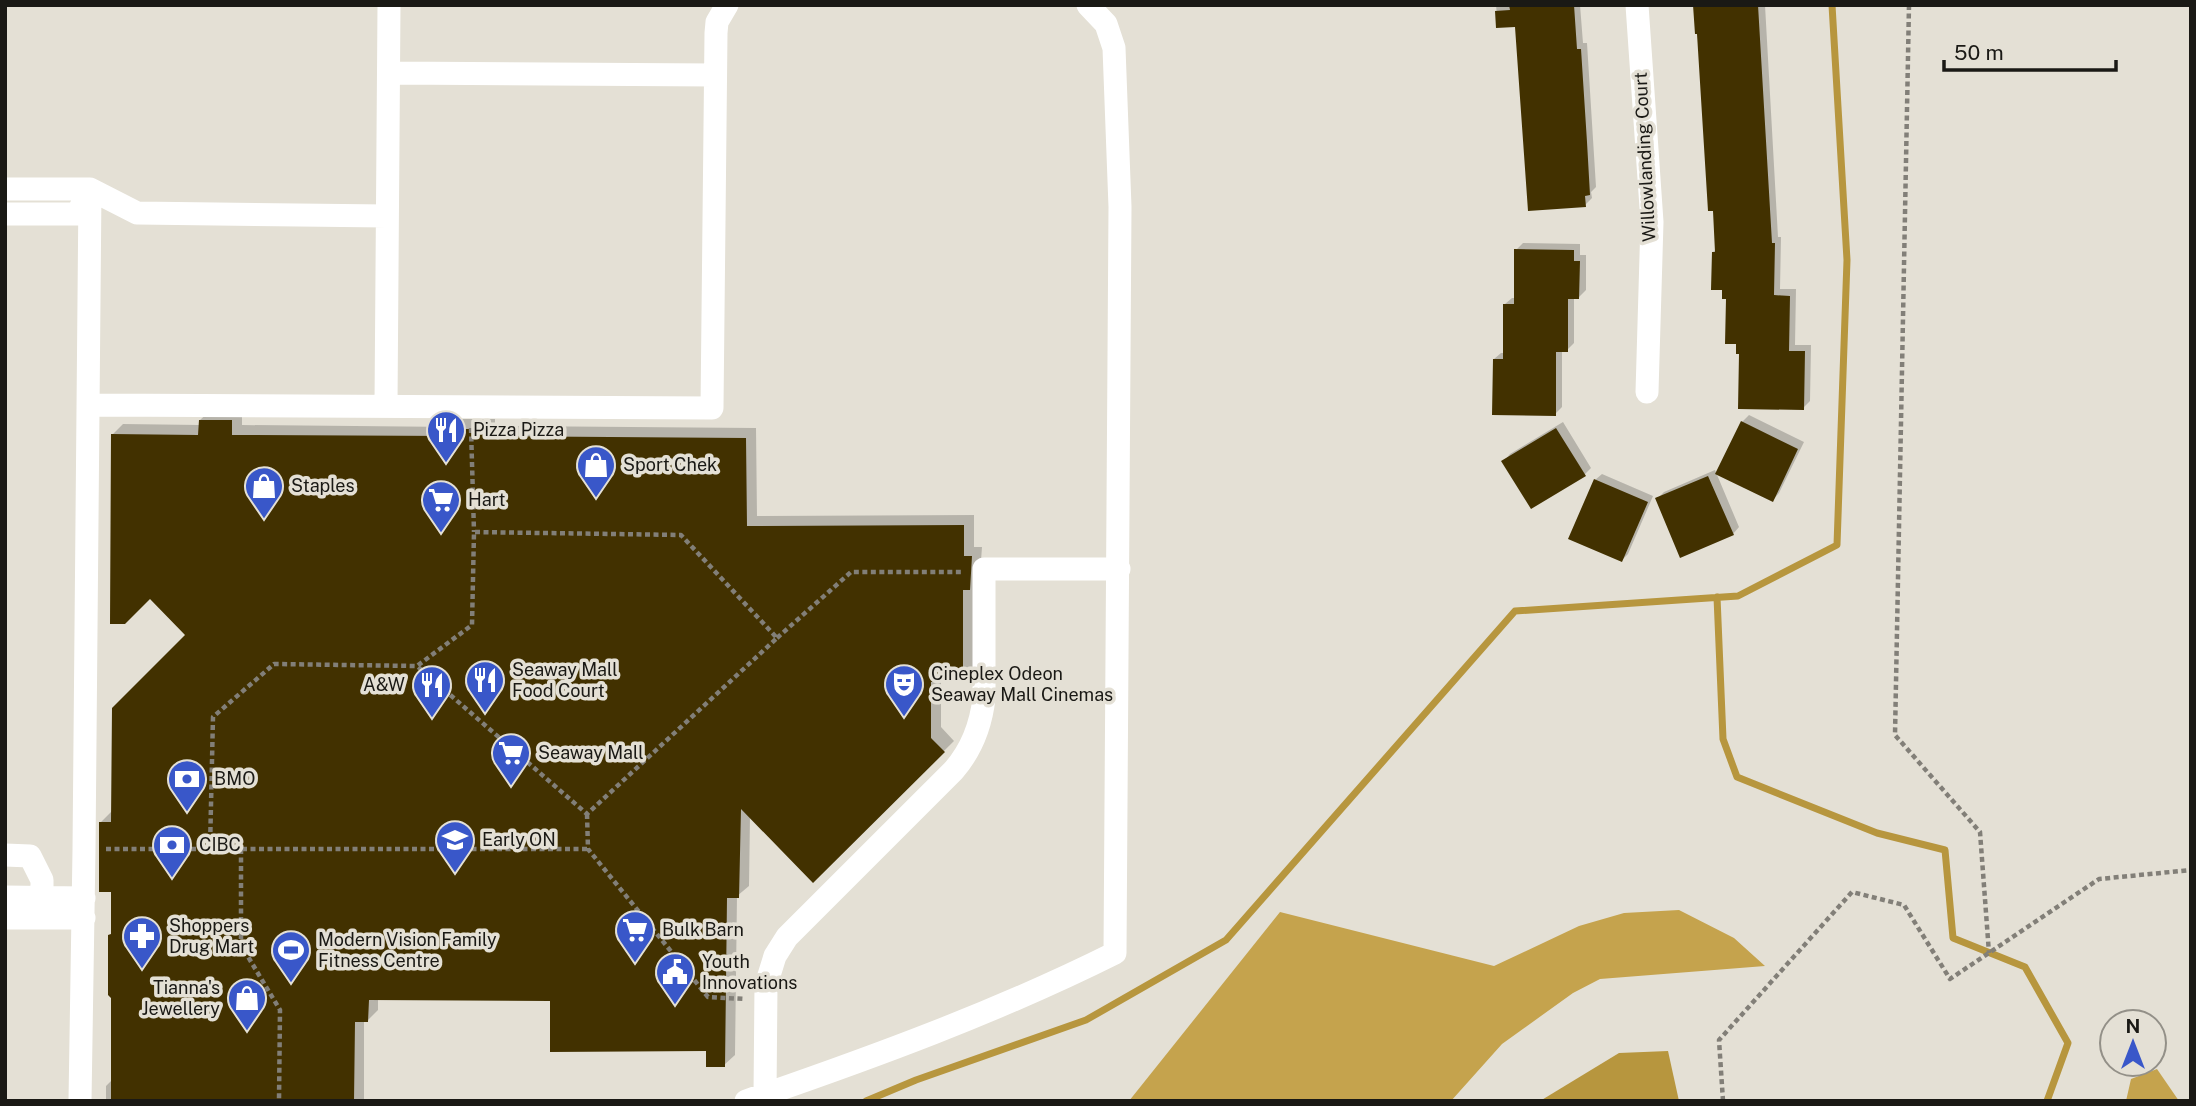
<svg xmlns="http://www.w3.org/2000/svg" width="2196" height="1106" font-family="'Public Sans',sans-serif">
  <rect width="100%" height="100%" fill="#e4e0d5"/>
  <path fill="#c5a34d" d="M 1679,910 L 1734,938 L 1765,966 L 1600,979 L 1573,993 L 1502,1044 L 1451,1101 L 1129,1101 L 1280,912 L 1494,966 L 1579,926 L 1624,913 Z
    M 2157,1069 L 2179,1101 L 2126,1101 L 2131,1079 Z"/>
  <path fill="#b7963e" d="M 1668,1051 L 1679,1101 L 1540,1101 L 1619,1053 Z"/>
  <path fill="#0003" d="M 1496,5 L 1580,5 L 1583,43 L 1587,43 L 1596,187 L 1591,192 L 1592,198 L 1585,205 L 1516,25 L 1498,27 Z
    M 1694,5 L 1765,5 L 1778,237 L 1781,237 L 1780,289 L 1796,289 L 1795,345 L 1811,345 L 1810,401 L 1803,408 L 1741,353 L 1713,252 L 1717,249 L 1699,32 Z
    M 1523,243 L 1580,244 L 1580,255 L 1586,255 L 1586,290 L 1579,297 L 1574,297 L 1574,343 L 1567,350 L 1562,350 L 1562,407 L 1555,414 L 1494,359 L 1501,353 L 1505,353 L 1505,304 L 1512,298 L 1515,298 L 1516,250 Z
    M 211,410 L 242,410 L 242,425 L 455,427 L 462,419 L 495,419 L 495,426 L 756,428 L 757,516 L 974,515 L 974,547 L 982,547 L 973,670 L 962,680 L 941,680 L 941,727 L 954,741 L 813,881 L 750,816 L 749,886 L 737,896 L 735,1055 L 724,1065 L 708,1049 L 552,999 L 378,998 L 378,1010 L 368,1020 L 364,1020 L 364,1101 L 106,1101 L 106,1086 L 112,1080 L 113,890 L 101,822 L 111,812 L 187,635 L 113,434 L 123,424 L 200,425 L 200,420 Z
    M 1749,415 L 1804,442 L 1779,493 L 1773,500 L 1742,422 Z
    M 1563,422 L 1591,468 L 1584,475 L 1504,461 L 1510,454 Z
    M 1715,470 L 1739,527 L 1733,534 L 1657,499 L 1664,492 Z
    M 1602,474 L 1653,496 L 1628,554 L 1622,560 L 1595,480 Z"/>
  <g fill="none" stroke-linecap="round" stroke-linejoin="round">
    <path stroke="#b7963e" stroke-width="7" d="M 1717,597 L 1723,739 L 1737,777 L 1877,833 L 1945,850 L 1953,938 L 2025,967 L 2068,1043 L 2047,1101
      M 866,1101 L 916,1080 L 1086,1020 L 1226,940 L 1515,611 L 1738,596 L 1837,545 L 1847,260 L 1832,5"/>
  </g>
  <path fill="#423100" d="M 1509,5 L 1574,5 L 1577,49 L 1581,49 L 1587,142 L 1590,195 L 1585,196 L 1586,207 L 1528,211 L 1515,27 L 1496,28 L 1495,11 L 1510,10 Z
    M 1693,5 L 1758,5 L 1772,243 L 1775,243 L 1774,295 L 1790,296 L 1789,351 L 1805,351 L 1804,410 L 1738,409 L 1739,354 L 1736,354 L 1736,344 L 1725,344 L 1726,299 L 1722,299 L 1722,290 L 1711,290 L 1712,252 L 1715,252 L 1713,211 L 1708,211 L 1697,34 L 1695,34 Z
    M 1514,249 L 1574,250 L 1574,261 L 1580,261 L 1579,299 L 1568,299 L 1568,352 L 1556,352 L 1556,416 L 1492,415 L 1493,359 L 1503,359 L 1503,304 L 1514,304 Z
    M 199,420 L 232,420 L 232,435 L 450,436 L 450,429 L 485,429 L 485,436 L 746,438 L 747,526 L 964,525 L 964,556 L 972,556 L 970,590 L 963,590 L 963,682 L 931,682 L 931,738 L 945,752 L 813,883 L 741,809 L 739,898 L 727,898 L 725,1067 L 706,1067 L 706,1051 L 550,1052 L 550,1001 L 369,1000 L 368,1022 L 355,1022 L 354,1101 L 111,1101 L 111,998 L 108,995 L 108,935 L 111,934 L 111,892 L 99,892 L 99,822 L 111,822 L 112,708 L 185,635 L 150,599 L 125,624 L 110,624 L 111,434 L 198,435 Z
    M 1741,421 L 1798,449 L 1773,502 L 1715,474 Z
    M 1556,428 L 1586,476 L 1531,509 L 1501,461 Z
    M 1708,476 L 1734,535 L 1680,558 L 1655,498 Z
    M 1594,479 L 1648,502 L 1622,562 L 1568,539 Z"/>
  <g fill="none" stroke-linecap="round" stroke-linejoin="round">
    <path stroke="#827f78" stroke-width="4.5" stroke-dasharray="5 3.5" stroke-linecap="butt" d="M 1909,5 L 1895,735 L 1980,832 L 1989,953
      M 471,428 L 474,532
      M 777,638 L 851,572 L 964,572
      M 587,814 L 588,849 L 708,997 L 745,999
      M 106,849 L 588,849
      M 210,849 L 213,717 L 274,664 L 417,666 L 472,625 L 474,532 L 681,535 L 777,638 L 587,814 L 417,666
      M 241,849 L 241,945 L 280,1010 L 279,1101
      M 1723,1101 L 1719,1040 L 1852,892 L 1904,905 L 1950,979 L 2099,879 L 2191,870"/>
    <path stroke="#fff" stroke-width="23" d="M 1637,5 L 1652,222 L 1647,392
      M 389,73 L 715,75
      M 5,189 L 90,189 L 137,213 L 387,216
      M 5,214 L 77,214 L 90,189
      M 89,405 L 712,408 L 716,33 L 717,22 L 727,5
      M 386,405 L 389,5
      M 5,855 L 30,856 L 42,880 L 42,918
      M 5,897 L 84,898
      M 5,918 L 84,918
      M 765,1095 L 766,985 L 775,956 L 787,937 L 954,770 C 972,749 981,725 984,698 L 984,569 L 1119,569
      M 80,1101 L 84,850 L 90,189
      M 746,1101 C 871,1058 997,1012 1115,953 L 1120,207 L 1114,48 L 1106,24 L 1088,5"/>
  </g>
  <defs>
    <symbol id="restaurant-pin" viewBox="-11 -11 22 30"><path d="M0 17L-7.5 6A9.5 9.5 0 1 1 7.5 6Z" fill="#3957c9" stroke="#e4e0d5"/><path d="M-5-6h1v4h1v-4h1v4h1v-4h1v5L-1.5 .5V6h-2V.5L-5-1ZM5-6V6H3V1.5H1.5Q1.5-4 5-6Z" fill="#fff"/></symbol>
    <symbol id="shop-pin" viewBox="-11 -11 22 30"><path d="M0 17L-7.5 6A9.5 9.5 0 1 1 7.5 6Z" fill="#3957c9" stroke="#e4e0d5"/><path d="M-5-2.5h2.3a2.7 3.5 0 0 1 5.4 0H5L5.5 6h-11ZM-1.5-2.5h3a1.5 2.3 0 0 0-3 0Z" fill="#fff"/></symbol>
    <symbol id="supermarket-pin" viewBox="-11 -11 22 30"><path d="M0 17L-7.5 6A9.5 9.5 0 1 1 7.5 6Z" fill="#3957c9" stroke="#e4e0d5"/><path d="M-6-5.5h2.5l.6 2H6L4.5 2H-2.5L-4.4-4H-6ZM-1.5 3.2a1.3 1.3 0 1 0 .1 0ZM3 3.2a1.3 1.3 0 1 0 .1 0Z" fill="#fff"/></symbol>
    <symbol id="theatre-pin" viewBox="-11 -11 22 30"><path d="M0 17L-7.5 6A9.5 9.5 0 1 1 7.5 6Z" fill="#3957c9" stroke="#e4e0d5"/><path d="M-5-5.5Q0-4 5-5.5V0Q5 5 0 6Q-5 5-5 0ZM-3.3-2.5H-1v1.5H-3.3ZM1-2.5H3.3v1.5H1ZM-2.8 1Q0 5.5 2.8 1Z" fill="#fff"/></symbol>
    <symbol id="bank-pin" viewBox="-11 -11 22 30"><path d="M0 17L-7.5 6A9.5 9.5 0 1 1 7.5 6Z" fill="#3957c9" stroke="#e4e0d5"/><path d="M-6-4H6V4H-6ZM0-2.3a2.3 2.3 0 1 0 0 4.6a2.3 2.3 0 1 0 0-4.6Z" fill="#fff"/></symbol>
    <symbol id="school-pin" viewBox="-11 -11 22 30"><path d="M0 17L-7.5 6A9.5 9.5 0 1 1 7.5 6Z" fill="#3957c9" stroke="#e4e0d5"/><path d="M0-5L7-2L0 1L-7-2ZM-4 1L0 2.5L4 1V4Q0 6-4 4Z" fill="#fff"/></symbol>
    <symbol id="pharmacy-pin" viewBox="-11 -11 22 30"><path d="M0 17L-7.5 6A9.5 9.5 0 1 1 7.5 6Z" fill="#3957c9" stroke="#e4e0d5"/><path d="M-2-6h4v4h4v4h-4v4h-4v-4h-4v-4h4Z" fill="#fff"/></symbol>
    <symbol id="stadium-pin" viewBox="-11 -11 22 30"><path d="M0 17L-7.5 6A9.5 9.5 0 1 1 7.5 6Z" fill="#3957c9" stroke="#e4e0d5"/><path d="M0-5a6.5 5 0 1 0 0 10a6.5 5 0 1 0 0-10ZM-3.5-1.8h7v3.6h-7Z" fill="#fff"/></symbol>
    <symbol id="civic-pin" viewBox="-11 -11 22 30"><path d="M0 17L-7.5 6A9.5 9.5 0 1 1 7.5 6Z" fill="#3957c9" stroke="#e4e0d5"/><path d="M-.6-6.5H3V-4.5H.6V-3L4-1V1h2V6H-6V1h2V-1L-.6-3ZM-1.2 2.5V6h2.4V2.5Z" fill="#fff"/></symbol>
  </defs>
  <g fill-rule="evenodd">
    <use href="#restaurant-pin" x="424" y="408" width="44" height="60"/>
    <use href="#shop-pin" x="574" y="443" width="44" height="60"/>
    <use href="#shop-pin" x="242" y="464" width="44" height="60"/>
    <use href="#supermarket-pin" x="419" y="478" width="44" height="60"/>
    <use href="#restaurant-pin" x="463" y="658" width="44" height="60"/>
    <use href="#theatre-pin" x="882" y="662" width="44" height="60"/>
    <use href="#restaurant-pin" x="410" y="663" width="44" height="60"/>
    <use href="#supermarket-pin" x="489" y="731" width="44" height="60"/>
    <use href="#bank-pin" x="165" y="757" width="44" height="60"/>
    <use href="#school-pin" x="433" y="818" width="44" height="60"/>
    <use href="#bank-pin" x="150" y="823" width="44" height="60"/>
    <use href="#supermarket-pin" x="613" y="908" width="44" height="60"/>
    <use href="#pharmacy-pin" x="120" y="914" width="44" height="60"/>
    <use href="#stadium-pin" x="269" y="928" width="44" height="60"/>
    <use href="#civic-pin" x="653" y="950" width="44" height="60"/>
    <use href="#shop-pin" x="225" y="976" width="44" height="60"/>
  </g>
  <g text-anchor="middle" stroke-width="7" stroke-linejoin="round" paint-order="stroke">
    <g font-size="18" fill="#1a1915" stroke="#e4e0d5">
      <text transform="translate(1645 157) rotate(-93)" y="6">Willowlanding Court</text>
    </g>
    <g font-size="18" fill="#1a1915" stroke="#e4e0d5" text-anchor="start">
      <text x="473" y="436">Pizza Pizza</text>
      <text x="623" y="471">Sport Chek</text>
      <text x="291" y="492">Staples</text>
      <text x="468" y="506">Hart</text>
      <text x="512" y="676">Seaway Mall<tspan x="512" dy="21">Food Court</tspan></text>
      <text x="931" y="680">Cineplex Odeon<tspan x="931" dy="21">Seaway Mall Cinemas</tspan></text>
      <text x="405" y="691" text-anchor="end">A&amp;W</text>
      <text x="538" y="759">Seaway Mall</text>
      <text x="214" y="785">BMO</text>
      <text x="482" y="846">Early ON</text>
      <text x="199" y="851">CIBC</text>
      <text x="169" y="932">Shoppers<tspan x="169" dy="21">Drug Mart</tspan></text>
      <text x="662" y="936">Bulk Barn</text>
      <text x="318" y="946">Modern Vision Family<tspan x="318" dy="21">Fitness Centre</tspan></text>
      <text x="702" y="968">Youth<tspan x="702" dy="21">Innovations</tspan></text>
      <text x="220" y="994" text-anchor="end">Tianna's<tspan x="220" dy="21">Jewellery</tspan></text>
    </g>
  </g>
  <rect width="2196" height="1106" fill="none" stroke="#1a1915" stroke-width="14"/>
  <g transform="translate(2133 1043)"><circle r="33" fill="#e4e0d5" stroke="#939088" stroke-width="2"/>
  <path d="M0-5L12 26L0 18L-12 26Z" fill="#3957c9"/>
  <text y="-10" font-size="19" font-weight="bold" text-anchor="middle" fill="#1a1915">N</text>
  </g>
  <path d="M1944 60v10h172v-10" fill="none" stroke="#1a1915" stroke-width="3.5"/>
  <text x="1954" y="60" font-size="21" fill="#1a1915" stroke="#e4e0d5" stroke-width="5" paint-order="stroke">50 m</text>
</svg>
